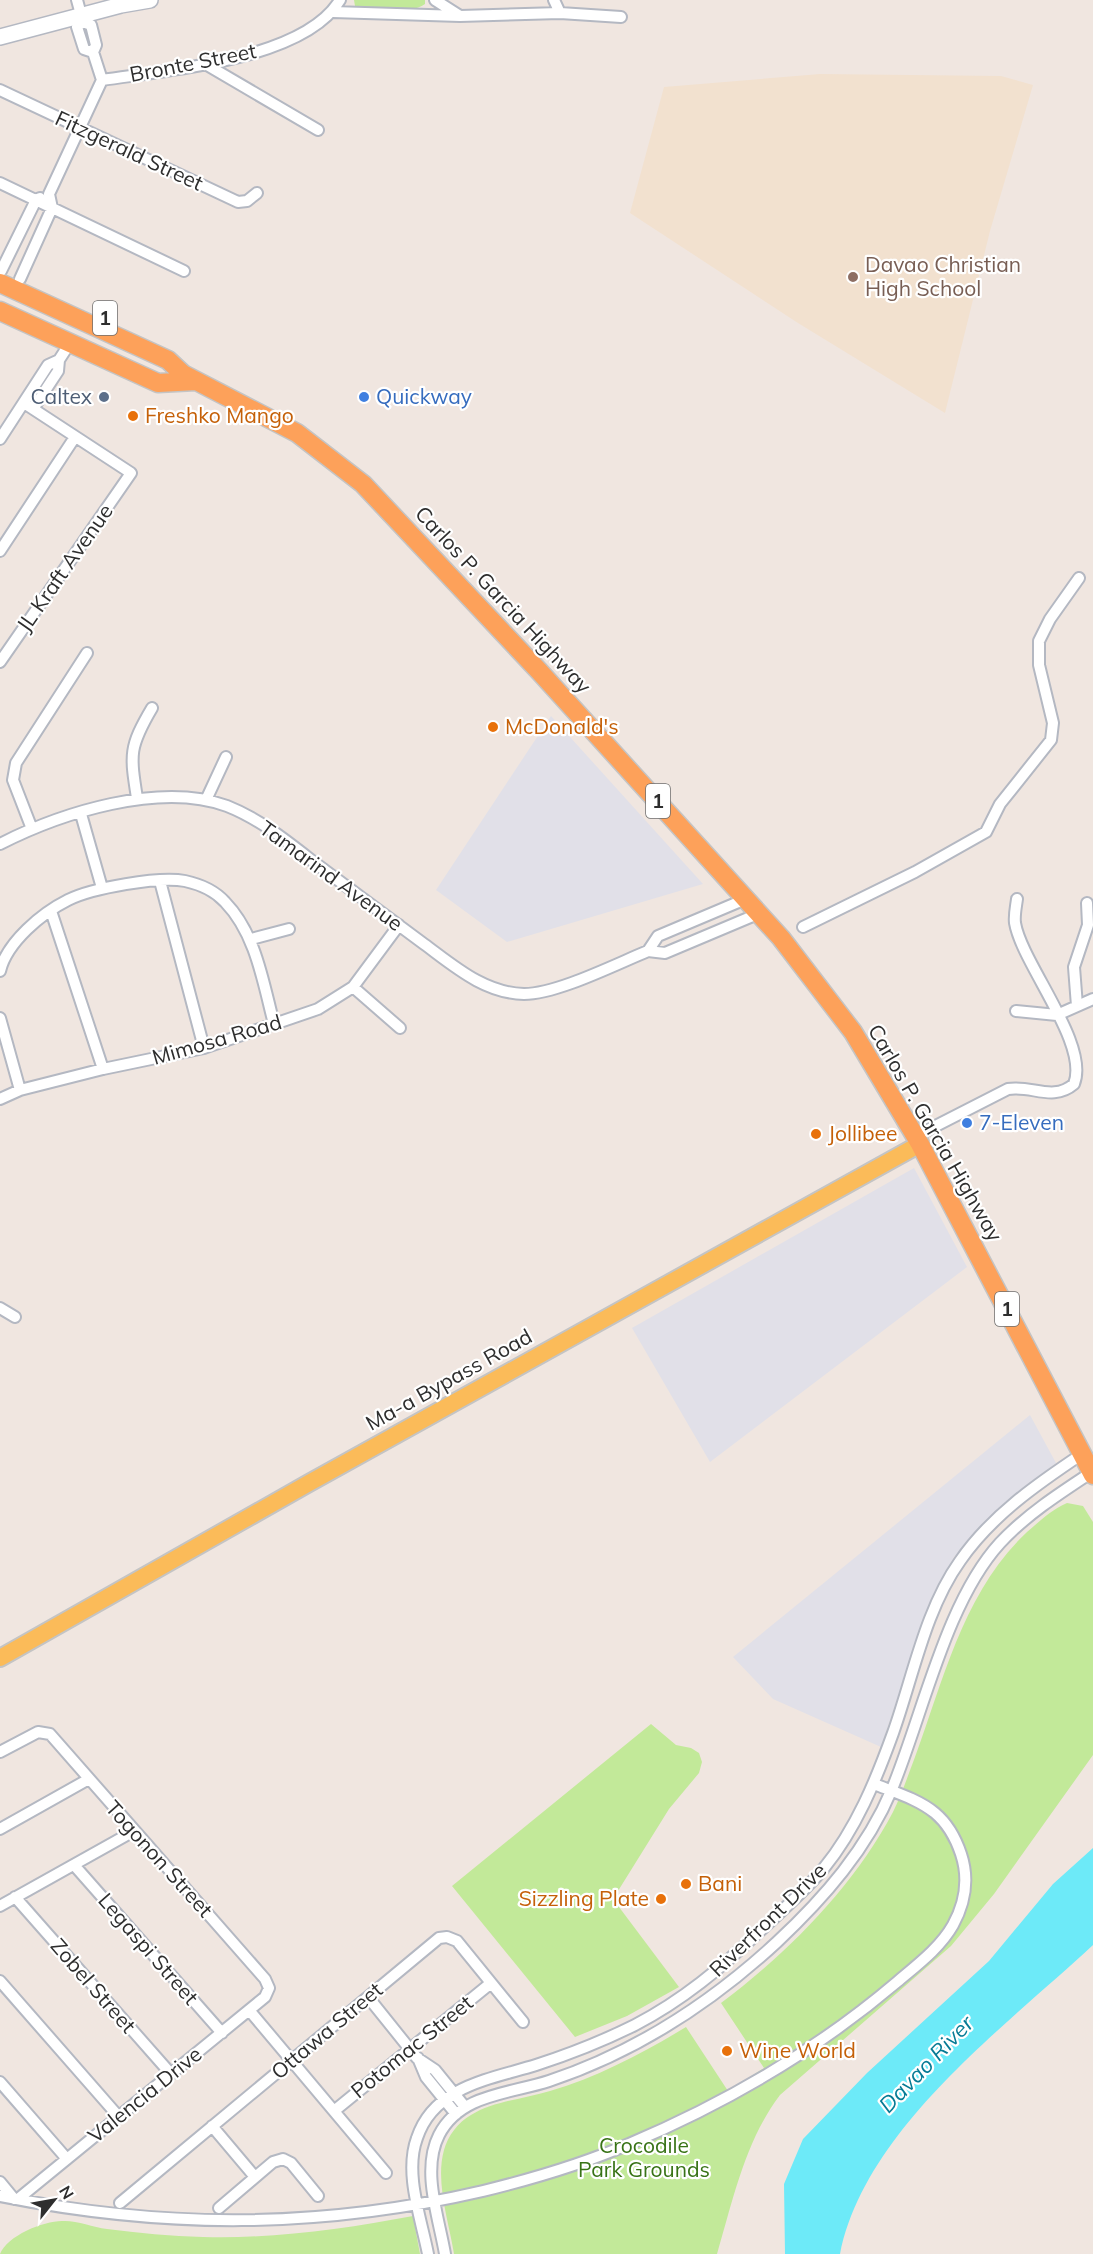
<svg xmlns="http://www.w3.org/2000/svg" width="1093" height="2254" font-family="Mulish,sans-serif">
  <rect width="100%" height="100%" fill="#f0e6e0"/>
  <path fill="#e1e0e8" d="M 551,716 L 703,884 L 507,942 L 436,890 Z
    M 914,1168 L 967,1267 L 710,1462 L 632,1328 Z
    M 1030,1415 L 1056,1463 L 1001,1507 L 954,1557 L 929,1604 L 881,1747 L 773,1699 L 733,1657 Z"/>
  <path fill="#f2e1cf" d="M 820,74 L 1001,76 L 1033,85 L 990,231 L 945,413 L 798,323 L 630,213 L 664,87 Z"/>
  <path fill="#c2e999" d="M 354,0 L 425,0 L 425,4 C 409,15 373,13 355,6 Z
    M 1067,1503 L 1083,1506 L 1093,1522 L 1093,1755 L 994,1894 L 951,1946 L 780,2095 C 745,2141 733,2200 717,2254 L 454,2254 C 449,2222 435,2182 444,2150 C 448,2136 458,2122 471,2115 C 494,2101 524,2099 550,2091 C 598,2077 643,2053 686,2027 L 728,2091 L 764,2068 L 721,2003 C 788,1953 854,1886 893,1812 C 902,1794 908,1775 915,1757 C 944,1678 964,1591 1027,1532 C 1040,1521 1051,1510 1067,1503 Z
    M 651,1724 L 676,1745 L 691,1748 L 699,1753 L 702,1762 L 699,1773 L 669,1809 L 613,1899 L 679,1987 L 627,2016 L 575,2037 L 452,1886 Z
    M 413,2216 L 420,2254 L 0,2254 C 7,2236 43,2221 62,2221 C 76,2220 92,2227 107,2229 C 138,2233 171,2236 203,2237 C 273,2239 344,2229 413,2216 Z"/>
  <path fill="#6deaf8" d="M 1093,1848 L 1093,1945 C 1004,2028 865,2129 840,2254 L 785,2254 L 784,2184 L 803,2139 L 867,2073 L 989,1961 L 1053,1884 Z"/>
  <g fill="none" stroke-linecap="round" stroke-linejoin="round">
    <defs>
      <path id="minor" d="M 77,0 L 83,22 L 77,27 L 84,49 L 93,52
        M 435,0 L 460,16
        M 554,0 L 560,13
        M 333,12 L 460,16 L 560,13 L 621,17
        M 207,65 L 318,130
        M 102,80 C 167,70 304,60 340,0
        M 0,90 L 238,202 L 247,201 L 257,193
        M 0,183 L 184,271
        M 1,271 L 36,200 L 40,198
        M 20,279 L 52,208 L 49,194 L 102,80 L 93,52 L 96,45 L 91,25 L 83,22
        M 33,409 L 58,371 L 59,360 L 70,343
        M 0,439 L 48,365 L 59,360
        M 0,551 L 75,437
        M 0,662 L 131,473 L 24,403
        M 137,798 C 130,754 129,747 152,708
        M 206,800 L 226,757
        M 81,814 L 102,888
        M 32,829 L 13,780 L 16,763 L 87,653
        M 0,844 C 61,813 160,781 227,806 C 260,819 288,842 315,863 C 351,890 388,917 424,944 C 454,966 484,993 524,994 C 557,994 616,964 648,951 L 665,953 L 760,913
        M 160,881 L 204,1048
        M 51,911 L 103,1069
        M 803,927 L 915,872 L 986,832 L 1000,804 L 1051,740 L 1053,723 L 1039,665 L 1039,641 L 1050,619 L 1079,578
        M 251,939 L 289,929
        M 648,951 L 658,936 L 748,898
        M 0,971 C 7,942 42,913 68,900 C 92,888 159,876 185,881 C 199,884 215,891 225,902 C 256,934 263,982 274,1024
        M 353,987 L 400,1028
        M 1077,1006 L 1074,967 L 1088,925 L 1087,903
        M 1016,1011 L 1057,1015 L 1093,999
        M 0,1018 L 20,1090
        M 0,1099 L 20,1090 L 103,1069 L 204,1048 L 318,1009 L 353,987 L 399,925
        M 916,1136 L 1008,1089 C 1032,1085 1053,1102 1074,1084 C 1090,1044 1022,964 1015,923 C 1014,915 1016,907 1017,899
        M 0,1308 L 15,1317
        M 0,1752 L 38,1732 L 50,1734 L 265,1979 L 269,1988 L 265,1997 L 18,2199
        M 0,1829 L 89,1779
        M 74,1865 L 222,2033
        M 15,1897 L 171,2074
        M 0,1906 L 134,1831
        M 0,1981 L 119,2117
        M 368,1997 L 417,2058 L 435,2070 L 465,2107
        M 249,2010 L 386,2173
        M 418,2058 L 426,2077 L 456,2114
        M 0,2082 L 67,2159
        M 334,2111 L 491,1983
        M 212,2126 L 255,2177
        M 0,2182 L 14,2199
        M 0,2196 C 164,2229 319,2229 483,2191 C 532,2179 583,2164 629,2144 C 726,2103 817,2050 897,1982 C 917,1965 940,1948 953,1925 C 965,1903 969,1878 961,1854 C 956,1839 947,1823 935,1813 C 918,1799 894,1792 874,1784
        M 120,2203 L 439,1938 L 447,1937 L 457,1941 L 523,2022
        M 219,2208 L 273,2162 L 283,2159 L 291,2163 L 318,2196
        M 428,2254 C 421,2218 404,2173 417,2138 C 434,2086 491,2079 536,2065 C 570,2054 603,2041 635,2025 C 683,2000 721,1968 760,1931 C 782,1910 805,1891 824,1868 C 856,1829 876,1780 893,1733 C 913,1677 925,1610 960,1561 C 991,1516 1037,1484 1082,1454
        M 445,2254 C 439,2218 421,2170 439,2135 C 460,2094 509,2094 549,2081 C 636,2052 710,2004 777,1942 C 824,1898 867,1849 892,1789 C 923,1714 946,1602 1000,1543 C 1026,1515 1060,1493 1092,1472"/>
      <path id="secondary" d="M 0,37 L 121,5 L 150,0"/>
      <path id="primary" d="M 0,1658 L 309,1483 L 920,1144"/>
      <path id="trunk" d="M 0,283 L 168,360 L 183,374 L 297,433 L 363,484 L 539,671 L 781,938 L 853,1032 L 920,1144 L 1093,1475
        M 0,311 L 158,383 L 196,381"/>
    </defs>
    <use href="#minor" stroke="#b4b8c2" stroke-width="14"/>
    <use href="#secondary" stroke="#b4b8c2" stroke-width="18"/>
    <use href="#primary" stroke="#c4c4c4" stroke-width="20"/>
    <use href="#trunk" stroke="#c4c4c4" stroke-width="21"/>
    <use href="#minor" stroke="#fff" stroke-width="10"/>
    <use href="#secondary" stroke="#fff" stroke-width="15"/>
    <use href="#primary" stroke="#fbbb59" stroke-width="16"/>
    <use href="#trunk" stroke="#fda15a" stroke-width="18"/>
  </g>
  <circle fill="#8d6e63" stroke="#fff" stroke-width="2" cx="853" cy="277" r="6"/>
  <circle fill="#5c6f8a" stroke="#fff" stroke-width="2" cx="104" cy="397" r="6"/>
  <g fill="#3f7fe0" stroke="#fff" stroke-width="2">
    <circle cx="364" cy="397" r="6"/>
    <circle cx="967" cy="1123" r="6"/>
  </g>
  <g fill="#e8710a" stroke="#fff" stroke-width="2">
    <circle cx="133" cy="416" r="6"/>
    <circle cx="493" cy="727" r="6"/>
    <circle cx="816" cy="1134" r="6"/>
    <circle cx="686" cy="1884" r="6"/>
    <circle cx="661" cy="1899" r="6"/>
    <circle cx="727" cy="2051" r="6"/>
  </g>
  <g text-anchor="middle" stroke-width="4.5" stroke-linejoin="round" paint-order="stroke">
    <g fill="#fff" stroke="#6d6d6d" stroke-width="1.5">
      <rect x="93" y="301" width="24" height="34" rx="4.5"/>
      <rect x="646" y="784" width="24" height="34" rx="4.5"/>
      <rect x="995" y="1292" width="24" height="34" rx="4.5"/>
    </g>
    <g font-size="20" font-weight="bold" fill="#2e2e2e">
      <text x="105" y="325">1</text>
      <text x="658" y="808">1</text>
      <text x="1007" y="1316">1</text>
    </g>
    <g font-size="21" fill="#2e2e2e" stroke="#fff">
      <text transform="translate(193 63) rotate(-11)" y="7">Bronte Street</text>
      <text transform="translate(129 151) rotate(25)" y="7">Fitzgerald Street</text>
      <text transform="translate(65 568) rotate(-55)" y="7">JL Kraft Avenue</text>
      <text transform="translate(503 600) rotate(47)" y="7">Carlos P. Garcia Highway</text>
      <text transform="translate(331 876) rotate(36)" y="7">Tamarind Avenue</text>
      <text transform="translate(217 1040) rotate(-16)" y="7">Mimosa Road</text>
      <text transform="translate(935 1133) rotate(60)" y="7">Carlos P. Garcia Highway</text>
      <text transform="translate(449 1380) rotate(-29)" y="7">Ma-a Bypass Road</text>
      <text transform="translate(159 1859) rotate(48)" y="7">Togonon Street</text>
      <text transform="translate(768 1920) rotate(-44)" y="7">Riverfront Drive</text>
      <text transform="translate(148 1949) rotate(49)" y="7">Legaspi Street</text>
      <text transform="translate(93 1986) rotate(49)" y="7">Zobel Street</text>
      <text transform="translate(327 2031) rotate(-40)" y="7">Ottawa Street</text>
      <text transform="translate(412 2047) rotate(-39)" y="7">Potomac Street</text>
      <text transform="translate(145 2095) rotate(-39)" y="7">Valencia Drive</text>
    </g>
    <g font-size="21" fill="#785e54" stroke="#fff" text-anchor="start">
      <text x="865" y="272">Davao Christian<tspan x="865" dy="24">High School</tspan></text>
    </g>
    <g font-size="21" fill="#4e5e75" stroke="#fff" text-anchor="end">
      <text x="92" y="404">Caltex</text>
    </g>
    <g font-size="21" fill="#366cbe" stroke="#fff" text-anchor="start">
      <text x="376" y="404">Quickway</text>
      <text x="979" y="1130">7-Eleven</text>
    </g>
    <g font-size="21" fill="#c56008" stroke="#fff" text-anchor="start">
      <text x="145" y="423">Freshko Mango</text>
      <text x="505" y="734">McDonald's</text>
      <text x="828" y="1141">Jollibee</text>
      <text x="698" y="1891">Bani</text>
      <text x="649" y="1906" text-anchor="end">Sizzling Plate</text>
      <text x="739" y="2058">Wine World</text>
    </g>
    <g font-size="21" fill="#387316" stroke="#fff">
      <text x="644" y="2153">Crocodile<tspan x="644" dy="24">Park Grounds</tspan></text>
    </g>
    <g font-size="22" font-style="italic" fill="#067b95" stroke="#fff">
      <text transform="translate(926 2064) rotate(-46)" y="8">Davao River</text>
    </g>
  </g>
  <g transform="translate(54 2200) rotate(59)" stroke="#ffffff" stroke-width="4.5" paint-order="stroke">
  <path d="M0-4.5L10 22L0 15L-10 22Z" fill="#2e2e2e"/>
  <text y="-9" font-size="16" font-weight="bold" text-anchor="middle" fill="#2e2e2e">N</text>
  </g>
</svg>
